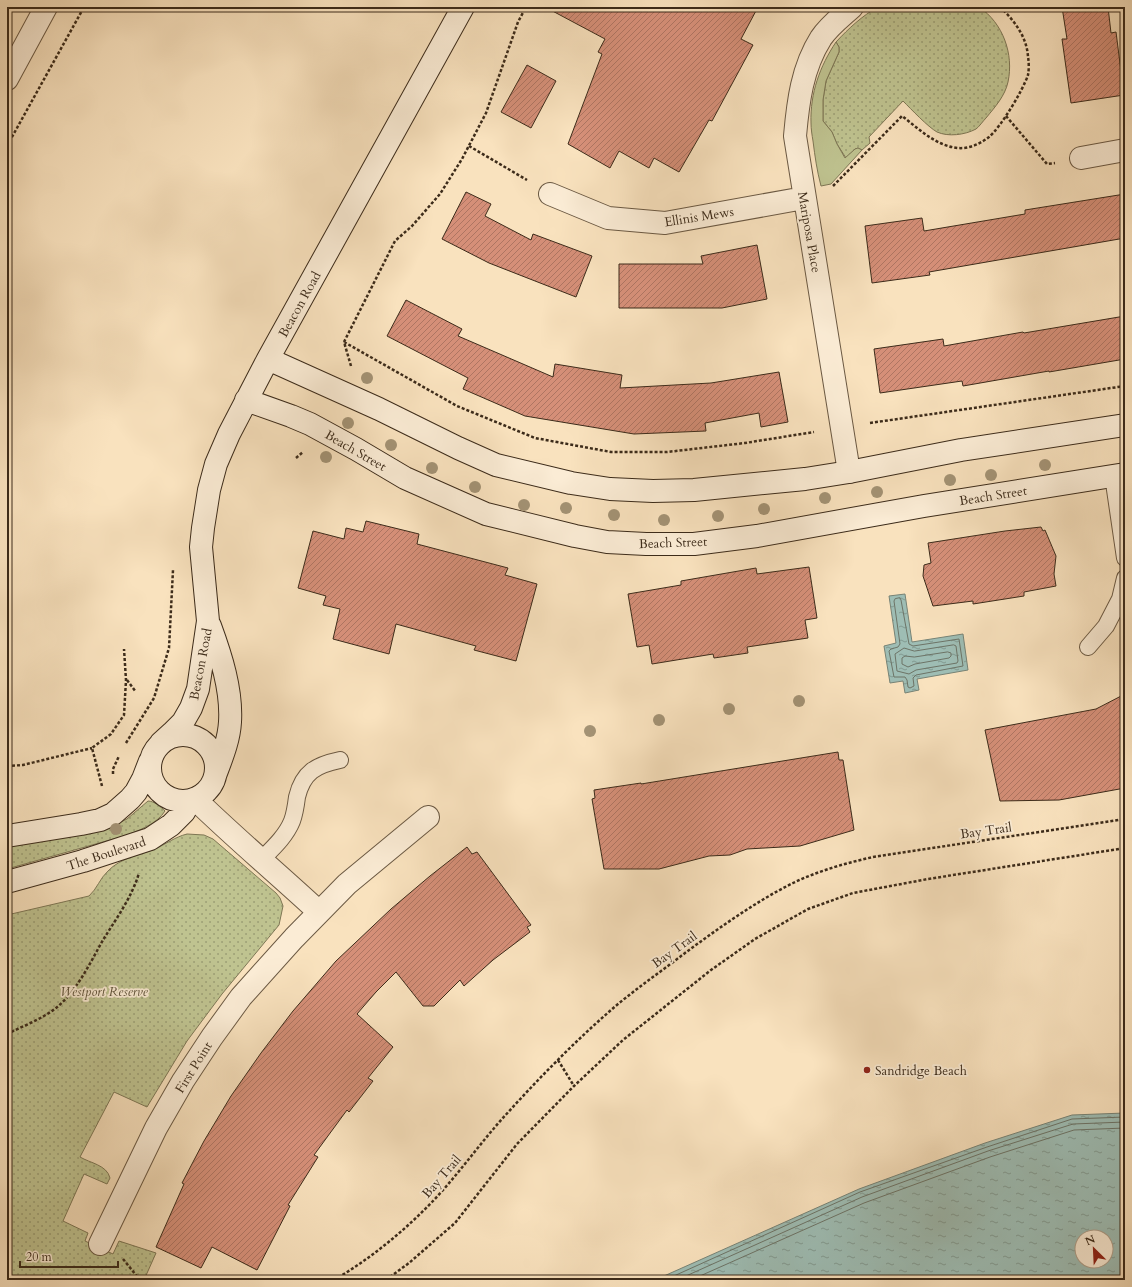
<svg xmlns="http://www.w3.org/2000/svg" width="1132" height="1287" font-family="Cardo,serif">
  <defs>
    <pattern id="grass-dots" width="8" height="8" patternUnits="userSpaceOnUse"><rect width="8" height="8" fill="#bfc390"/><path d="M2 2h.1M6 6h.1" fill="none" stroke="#9c9f75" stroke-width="1.8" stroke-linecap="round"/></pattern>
    <pattern id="water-ripples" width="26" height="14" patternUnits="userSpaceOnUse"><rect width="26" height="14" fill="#9ebdb4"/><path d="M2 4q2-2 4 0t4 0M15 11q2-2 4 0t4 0" fill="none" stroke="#829a92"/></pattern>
    <pattern id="building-hatch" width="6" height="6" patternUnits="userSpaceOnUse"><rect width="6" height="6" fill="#d58f78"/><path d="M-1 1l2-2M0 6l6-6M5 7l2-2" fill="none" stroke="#ae7562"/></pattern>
  </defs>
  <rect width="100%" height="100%" fill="#f9e2be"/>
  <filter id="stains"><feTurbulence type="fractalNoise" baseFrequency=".005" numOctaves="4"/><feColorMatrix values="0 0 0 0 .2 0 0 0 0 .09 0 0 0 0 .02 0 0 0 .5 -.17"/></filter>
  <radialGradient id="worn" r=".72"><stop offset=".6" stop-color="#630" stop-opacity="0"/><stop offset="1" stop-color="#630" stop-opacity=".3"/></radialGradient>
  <path fill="url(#grass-dots)" stroke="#7e7755" d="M 878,7 L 979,7 C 1003,23 1014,54 1008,82 C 1005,96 995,107 986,118 C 983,121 979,127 976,129 C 965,135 948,137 937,132 C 928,127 911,109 903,101 L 869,137 L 870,143 L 862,150 L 858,148 L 855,149 L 846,158 L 837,144 L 832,132 L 823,121 L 823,100 L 826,81 L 839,52 L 839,47 L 836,42 C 849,28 862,16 878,7 Z
    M 148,801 C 154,801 161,807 165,811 C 157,824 138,831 124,836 L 7,869 L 7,842 L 106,829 L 127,819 Z
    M 187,834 L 204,835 L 213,839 L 276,893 L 280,898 L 283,906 L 279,925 L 222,994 L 187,1041 L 147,1107 L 114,1092 L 80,1157 C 90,1163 107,1165 110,1178 L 107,1184 L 84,1174 L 63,1221 L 88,1233 L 85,1241 L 113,1254 L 119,1241 L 156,1253 L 144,1280 L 7,1280 L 7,915 L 89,896 C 97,889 100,878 108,871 C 120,858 140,855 155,849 C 166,844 175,837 187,834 Z"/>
  <path fill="#bfc390" stroke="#7e7755" d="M 836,42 L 839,47 L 839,52 L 826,81 L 823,100 L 823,121 L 832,132 L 837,144 L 845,158 L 855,149 L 858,148 L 862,150 L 831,184 L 821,186 C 817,171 815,157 813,141 C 812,135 811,129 811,123 C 810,93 820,66 836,42 Z"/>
  <path fill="url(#water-ripples)" stroke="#778376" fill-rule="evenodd" d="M 905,594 L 912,642 L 963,634 L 968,670 L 917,679 L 919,690 L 905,693 L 903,681 L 890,683 L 884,646 L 896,643 L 889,596 Z
    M 1125,1113 L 1125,1280 L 655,1280 L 859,1189 L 985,1143 L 1072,1115 ZM 1082,1237 L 1106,1237 L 1106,1261 L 1082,1261 Z"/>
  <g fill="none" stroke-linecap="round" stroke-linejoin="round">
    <path stroke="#6d7467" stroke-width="1" d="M 900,598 L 901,600 L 909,644 L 913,646 L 959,639 L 963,666 L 916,675 L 913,678 L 914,686 L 910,688 L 908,687 L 907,680 L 905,677 L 894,677 L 889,651 L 891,649 L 898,647 L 900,644 L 894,601 L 895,599 Z
      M 954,645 L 956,646 L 958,661 L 957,663 L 916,670 L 909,674 L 897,671 L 895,654 L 904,648 L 914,651 Z
      M 948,652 L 951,653 L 951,656 L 949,658 L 915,664 L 908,667 L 902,664 L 902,658 L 905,656 L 914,657 Z
      M 665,1280 L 860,1192 L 987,1147 L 1072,1119 L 1125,1117
      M 677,1280 L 862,1197 L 988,1151 L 1073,1124 L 1125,1122
      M 691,1280 L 864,1203 L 990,1157 L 1074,1130 L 1125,1128"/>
  </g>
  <path fill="url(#building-hatch)" stroke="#3c2b1a" d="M 545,7 L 758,7 L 741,39 L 753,45 L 712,121 L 709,120 L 679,172 L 654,158 L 649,168 L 619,151 L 610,168 L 568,144 L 602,54 L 598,52 L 605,39 Z
    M 1062,7 L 1108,7 L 1111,33 L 1116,32 L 1124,95 L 1071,103 L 1062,39 L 1067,39 Z
    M 527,65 L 556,81 L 531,128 L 501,112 Z
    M 466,192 L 491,204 L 485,216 L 531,240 L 533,234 L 592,256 L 576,297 L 489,263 L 442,239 Z
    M 1125,194 L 1125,238 L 929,272 L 930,275 L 872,283 L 865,226 L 922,218 L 924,231 L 1025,214 L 1025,210 Z
    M 757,245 L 767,299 L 722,308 L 619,308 L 619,264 L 703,264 L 701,256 Z
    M 406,300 L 462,329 L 458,336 L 553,377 L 555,364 L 622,375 L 620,388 L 711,383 L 779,372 L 788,422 L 761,427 L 759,413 L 705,423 L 706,431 L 634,434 L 525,416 L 463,389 L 468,378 L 387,336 Z
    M 1125,316 L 1125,359 L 1049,372 L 1049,371 L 963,386 L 962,381 L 880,393 L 874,349 L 943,339 L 944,346 L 1023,332 L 1024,333 Z
    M 366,521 L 419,534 L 417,544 L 508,568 L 505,575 L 537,584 L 516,661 L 474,650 L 476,646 L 396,624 L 389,654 L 333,639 L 340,609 L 323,605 L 326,596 L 298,588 L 313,531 L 344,539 L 346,528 L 363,532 Z
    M 1041,527 L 1043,531 L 1045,530 L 1056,556 L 1054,574 L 1056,586 L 1024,592 L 1024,596 L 973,604 L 973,601 L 933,606 L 923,576 L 924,565 L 931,563 L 928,543 L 1005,531 Z
    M 809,567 L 817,618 L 805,620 L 808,638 L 747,647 L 748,653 L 714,658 L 713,654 L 652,664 L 649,645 L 637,647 L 628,594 L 681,585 L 681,581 L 756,568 L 757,574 Z
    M 1125,694 L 1125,788 L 1059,800 L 1000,801 L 985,730 L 1096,709 Z
    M 838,752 L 839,760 L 843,760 L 854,830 L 800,846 L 747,849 L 730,855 L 709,856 L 659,869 L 604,869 L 592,799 L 595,798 L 594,790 L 641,783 L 641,784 Z
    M 467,847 L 472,854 L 477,852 L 531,925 L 527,927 L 530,932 L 493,960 L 464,986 L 460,980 L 434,1006 L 423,1006 L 396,972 L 376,992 L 357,1014 L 393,1047 L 368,1078 L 373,1081 L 349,1112 L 347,1110 L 314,1155 L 318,1157 L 288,1205 L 290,1206 L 257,1270 L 212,1247 L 201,1268 L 156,1247 L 184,1184 L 182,1183 L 204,1141 L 231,1096 L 261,1053 L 293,1011 L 336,961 L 391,909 L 430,876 Z"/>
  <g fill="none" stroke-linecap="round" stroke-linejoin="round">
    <defs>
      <path id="lane" d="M 1113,476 L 1125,558
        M 1088,647 L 1106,626 L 1120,599 L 1125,578
        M 262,859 C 273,848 286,836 292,821 C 295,813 296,805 297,797 C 303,772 316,765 340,760"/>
      <path id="street" d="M 7,79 L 46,7
        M 1081,158 L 1125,150
        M 550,194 L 608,218 L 665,223 L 804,198
        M 849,472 L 795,136 C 798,102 802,68 821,38 C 829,26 841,17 852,7
        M 195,799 C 235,838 278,874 319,912
        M 100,1244 L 156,1128 L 183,1081 L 212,1037 L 241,997 L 294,938 L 347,884 L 428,817"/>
      <path id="secondary" d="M 268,359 L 379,409 L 458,448 L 496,465 L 571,483 L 610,489 L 653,491 L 694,490 L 805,479 L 849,472 L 961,450 L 1125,425
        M 246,400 L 291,416 L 310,424 L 356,449 L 405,478 L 486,514 L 575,536 L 607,542 L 646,544 L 694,544 L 757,536 L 924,506 L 1125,474
        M 210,626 C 221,656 232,690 230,722 C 229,740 222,757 216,773
        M150 768a33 33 0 1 1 66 0a33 33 0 1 1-66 0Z
        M 161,743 L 172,733 L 183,722 L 191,708 L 198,689 L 208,621 L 201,547 L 203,528 L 209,490 L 216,464 L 229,434 L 268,359 L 463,7
        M 7,836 L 81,824 L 100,820 L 113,814 L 130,799 L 136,792 L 143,779 L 150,761
        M 7,882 L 83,861 L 150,839 L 171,825 L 184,812 L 191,800"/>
    </defs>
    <use href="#lane" stroke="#6b5943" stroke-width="18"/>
    <use href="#street" stroke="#6b5943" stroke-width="24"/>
    <use href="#secondary" stroke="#3c2b1a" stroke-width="24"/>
    <path stroke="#3c2b1a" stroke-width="2.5" stroke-dasharray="3 2" stroke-linecap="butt" d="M 1006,116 L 1047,164 L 1055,163
      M 7,146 L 84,7
      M 469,146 L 527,180
      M 833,186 L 902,116 C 919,129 936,146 958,148 C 969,149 980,144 989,137 C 1001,127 1023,90 1028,75 C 1029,70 1029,62 1028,57 C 1027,37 1014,20 1000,7
      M 344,342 L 395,241 L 412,226 L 440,194 L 462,159 L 486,113 L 518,22 L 526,7
      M 351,366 L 344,342 L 457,406 L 535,438 L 611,452 L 667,452 L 745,443 L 814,432
      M 870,423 L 1125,386
      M 296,458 L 303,452
      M 127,680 L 136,692
      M 126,743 L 154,698 L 169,648 L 173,570
      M 7,766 L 23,765 L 92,748
      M 113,774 L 113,769 L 119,756
      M 102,786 L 92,748 L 111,734 L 124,715 L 126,680 L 124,649
      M 7,1034 C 23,1026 42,1019 56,1008 C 77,991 90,963 103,940 C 116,919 132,897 139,873
      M 558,1060 L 574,1086
      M 123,1259 L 140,1280
      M 334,1280 C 370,1259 403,1232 432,1202 C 457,1176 478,1146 502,1119 C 538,1079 577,1039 618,1004 C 640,986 663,970 685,953 C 719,928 755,902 793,883 C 818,871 846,863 873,857 L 1125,819
      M 386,1280 L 409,1263 L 455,1223 L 517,1144 L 574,1086 L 623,1040 L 711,970 L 755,939 L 808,909 L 853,893 L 928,879 L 1125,848"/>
    <use href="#lane" stroke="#fbecd5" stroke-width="16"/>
    <use href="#street" stroke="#fbecd5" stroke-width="22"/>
    <use href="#secondary" stroke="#fbecd5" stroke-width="22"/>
  </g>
  <g fill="#a39274">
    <circle cx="367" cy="378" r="6"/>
    <circle cx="348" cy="423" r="6"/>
    <circle cx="391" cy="445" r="6"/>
    <circle cx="326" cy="457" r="6"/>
    <circle cx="1045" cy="465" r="6"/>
    <circle cx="432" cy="468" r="6"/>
    <circle cx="991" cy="475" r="6"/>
    <circle cx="950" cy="480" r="6"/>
    <circle cx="475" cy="487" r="6"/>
    <circle cx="877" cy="492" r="6"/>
    <circle cx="825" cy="498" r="6"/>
    <circle cx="524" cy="505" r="6"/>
    <circle cx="566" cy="508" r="6"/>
    <circle cx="764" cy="509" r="6"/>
    <circle cx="614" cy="515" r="6"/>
    <circle cx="718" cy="516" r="6"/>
    <circle cx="664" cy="520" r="6"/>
    <circle cx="799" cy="701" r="6"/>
    <circle cx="729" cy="709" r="6"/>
    <circle cx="659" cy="720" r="6"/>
    <circle cx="590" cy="731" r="6"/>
    <circle cx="116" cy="829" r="6"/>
  </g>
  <circle fill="#8f2418" stroke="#fbecd5" stroke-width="1.5" cx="867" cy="1070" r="4"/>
  <g text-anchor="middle" stroke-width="3.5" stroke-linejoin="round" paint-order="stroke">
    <g font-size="13" fill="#3c2b1a" stroke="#fbecd5">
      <text transform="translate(699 216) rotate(-9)" y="5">Ellinis Mews</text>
      <text transform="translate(810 232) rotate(80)" y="5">Mariposa Place</text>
      <text transform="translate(299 304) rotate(-61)" y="5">Beacon Road</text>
      <text transform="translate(356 450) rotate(30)" y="5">Beach Street</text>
      <text transform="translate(993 495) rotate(-9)" y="5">Beach Street</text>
      <text transform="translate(673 542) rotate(-2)" y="5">Beach Street</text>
      <text transform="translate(200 664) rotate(-79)" y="5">Beacon Road</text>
      <text transform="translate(986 830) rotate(-8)" y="5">Bay Trail</text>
      <text transform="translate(106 853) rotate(-18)" y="5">The Boulevard</text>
      <text transform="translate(674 949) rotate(-36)" y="5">Bay Trail</text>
      <text transform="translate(193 1067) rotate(-58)" y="5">First Point</text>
      <text transform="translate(441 1176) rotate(-49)" y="5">Bay Trail</text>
    </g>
    <g font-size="13" font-style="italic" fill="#5d5138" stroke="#fbecd5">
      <text x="104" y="996">Westport Reserve</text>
    </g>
    <g font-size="13" fill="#3c2b1a" stroke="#fbecd5" text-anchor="start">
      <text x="875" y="1075">Sandridge Beach</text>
    </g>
  </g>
  <rect width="1132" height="1287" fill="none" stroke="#f9e2be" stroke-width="24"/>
  <rect x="8" y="8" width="1116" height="1271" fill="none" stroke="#3c2b1a" stroke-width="2"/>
  <rect x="12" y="12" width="1108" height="1263" fill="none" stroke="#3c2b1a"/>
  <g transform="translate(1094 1249) rotate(336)"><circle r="19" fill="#fbecd5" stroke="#af9f8a"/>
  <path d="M0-3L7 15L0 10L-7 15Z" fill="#8f2418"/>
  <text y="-6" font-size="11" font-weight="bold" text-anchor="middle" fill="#3c2b1a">N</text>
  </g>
  <path d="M20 1261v6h98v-6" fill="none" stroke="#3c2b1a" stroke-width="2"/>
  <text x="26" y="1261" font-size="12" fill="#3c2b1a" stroke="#fbecd5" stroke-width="3" paint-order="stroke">20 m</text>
  <rect width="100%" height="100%" filter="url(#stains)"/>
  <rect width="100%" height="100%" fill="url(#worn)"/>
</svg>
